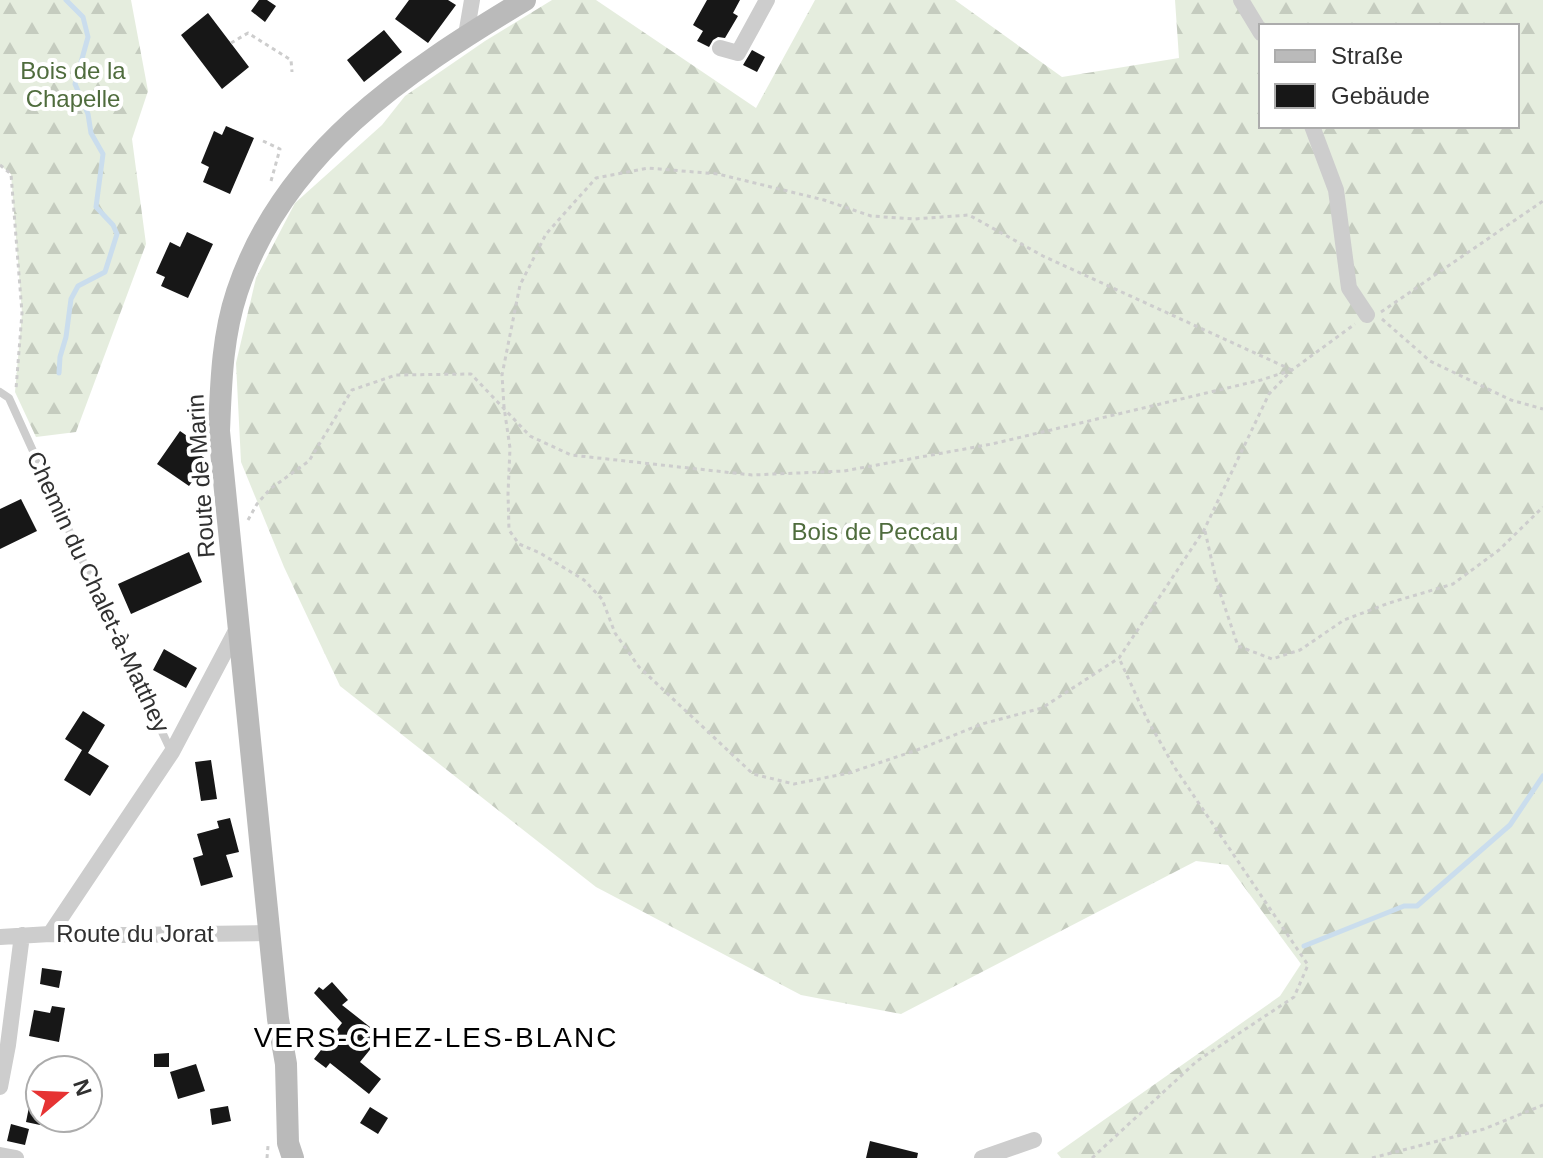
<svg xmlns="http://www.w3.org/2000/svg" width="1543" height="1158" font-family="Arial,sans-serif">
  <defs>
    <pattern id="forest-firs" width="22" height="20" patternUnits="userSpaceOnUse" patternTransform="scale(2)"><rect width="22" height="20" fill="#e5edde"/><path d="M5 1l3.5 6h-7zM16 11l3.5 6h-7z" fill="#c5ccbf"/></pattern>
  </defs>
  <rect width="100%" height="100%" fill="#fff"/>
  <path fill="url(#forest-firs)" fill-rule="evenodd" d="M 0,0 L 131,0 L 148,91 L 132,139 L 146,244 L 76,432 L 36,437 L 15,392 L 22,313 L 11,174 L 0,165 Z
    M 552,0 L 596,0 L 756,108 L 815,0 L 955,0 L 1062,77 L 1179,58 L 1175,0 L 1543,0 L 1543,1158 L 1061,1158 L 1057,1153 L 1280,996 L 1301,964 L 1228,865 L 1196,861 L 901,1014 L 801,995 L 596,887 L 340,686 L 284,567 L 241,462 L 236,363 L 256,278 L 295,203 L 382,125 L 405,96 L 485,41 ZM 1261,26 L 1517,26 L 1517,126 L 1261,126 Z"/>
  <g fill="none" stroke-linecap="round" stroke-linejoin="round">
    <path stroke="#cadded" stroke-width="5" d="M 59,373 L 60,357 L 66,337 L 71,299 L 78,286 L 105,272 L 117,234 L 113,225 L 96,207 L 103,154 L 91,133 L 88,114 L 75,84 L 88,37 L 83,17 L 66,0
      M 1304,946 L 1404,906 L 1417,906 L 1510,825 L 1543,776"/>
  </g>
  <path fill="#171717" d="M 259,0 L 267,0 L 276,6 L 265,22 L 251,11 Z
    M 409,0 L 448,0 L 456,5 L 428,43 L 395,19 Z
    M 707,0 L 740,0 L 733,13 L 738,16 L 725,38 L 718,37 L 713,40 L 709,47 L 697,41 L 703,31 L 693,25 Z
    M 208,13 L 249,67 L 222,89 L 181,35 Z
    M 384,30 L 402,52 L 364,82 L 347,60 Z
    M 752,50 L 765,57 L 757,72 L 743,65 Z
    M 226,126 L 254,138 L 230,194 L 203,182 L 209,167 L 201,163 L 214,131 L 222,135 Z
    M 187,232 L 213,244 L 188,298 L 161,286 L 165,277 L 156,273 L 170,242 L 180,247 Z
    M 180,431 L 200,445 L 196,452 L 207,460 L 189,486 L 157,464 Z
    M 21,499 L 37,531 L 0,549 L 0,509 Z
    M 189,552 L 202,582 L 131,614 L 118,584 Z
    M 164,649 L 197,668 L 186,688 L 153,670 Z
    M 83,711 L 105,725 L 88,753 L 109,766 L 90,796 L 64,780 L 82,750 L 65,739 Z
    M 211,760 L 217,799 L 201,801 L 195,762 Z
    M 230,818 L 239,852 L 226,855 L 233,877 L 201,886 L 193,858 L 203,855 L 197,834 L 219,828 L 217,821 Z
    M 42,968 L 62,971 L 59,988 L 40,984 Z
    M 332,982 L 348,1000 L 342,1005 L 375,1031 L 371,1036 L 377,1041 L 360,1062 L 381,1079 L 369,1094 L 330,1063 L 326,1068 L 314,1059 L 342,1023 L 314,993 L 319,987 L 323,990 Z
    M 52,1006 L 65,1008 L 59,1042 L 29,1036 L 34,1010 L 50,1013 Z
    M 169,1053 L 169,1067 L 154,1067 L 154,1054 Z
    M 196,1064 L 205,1091 L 178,1099 L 170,1072 Z
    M 34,1082 L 40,1083 L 40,1125 L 26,1122 Z
    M 228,1106 L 231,1121 L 212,1125 L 210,1109 Z
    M 370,1107 L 388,1118 L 378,1134 L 360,1123 Z
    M 11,1124 L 29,1129 L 25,1145 L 7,1141 Z
    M 870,1141 L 918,1153 L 917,1158 L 866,1158 Z"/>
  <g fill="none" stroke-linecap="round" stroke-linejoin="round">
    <path stroke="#cdcdcd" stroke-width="3" stroke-dasharray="4 4" stroke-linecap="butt" d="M 231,43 L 248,33 L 291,60 L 292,72
      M 263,141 L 280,149 L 271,181
      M 0,165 L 11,174 L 22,313 L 16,389
      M 1381,312 L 1543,201
      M 1382,319 L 1430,361 L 1511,400 L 1543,409
      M 1292,370 L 1043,256 L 969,215 L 914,219 L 871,216 L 824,200 L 718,174 L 648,168 L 596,178 L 546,234 L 520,285 L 502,375 L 504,407 L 510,448 L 508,494 L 509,530 L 519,544 L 540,553 L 584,580 L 602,599 L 615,633 L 639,667 L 753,774 L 794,784 L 849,773 L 917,750 L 982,724 L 1042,708 L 1119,658 L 1204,530 L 1269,394 L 1292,370 L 1355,324
      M 248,520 L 257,504 L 270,489 L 309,461 L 352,390 L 396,375 L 471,374 L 530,436 L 571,455 L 752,475 L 844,471 L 992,444 L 1261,380 L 1289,371
      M 1205,531 L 1217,584 L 1238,646 L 1272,659 L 1300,650 L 1344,620 L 1389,603 L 1453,584 L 1499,550 L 1543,507
      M 267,1158 L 268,1146
      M 1092,1158 L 1197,1061 L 1294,997 L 1308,965 L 1175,768 L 1147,719 L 1119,658
      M 1372,1158 L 1484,1129 L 1543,1105"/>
    <path stroke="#cdcdcd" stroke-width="8" d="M 0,392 L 9,398 L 121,645 L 171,751"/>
    <path stroke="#cdcdcd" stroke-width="16" d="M 1241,0 L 1261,33
      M 466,35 L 472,0
      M 720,48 L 738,53 L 767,0
      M 1312,126 L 1336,190 L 1349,288 L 1367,315
      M 50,934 L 172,752 L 239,625
      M 0,937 L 50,934 L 124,935 L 270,933
      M 0,1087 L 8,1045 L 22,935
      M 0,1155 L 16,1158
      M 982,1158 L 1034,1140"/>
    <path stroke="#bababa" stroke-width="22" d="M 293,1158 L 288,1143 L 286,1064 L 278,1019 L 219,431 C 221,384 222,337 237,292 C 283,153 405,72 525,0"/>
  </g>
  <g text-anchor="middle" stroke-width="8" stroke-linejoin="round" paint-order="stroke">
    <g font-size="24" fill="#4f6c3d" stroke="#fff">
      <text x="73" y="79">Bois de la<tspan x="73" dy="28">Chapelle</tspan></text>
      <text x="875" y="540">Bois de Peccau</text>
    </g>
    <g font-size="24" fill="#303030" stroke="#fff">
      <text transform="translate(201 476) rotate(-94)" y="8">Route de Marin</text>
      <text transform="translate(98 592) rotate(65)" y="8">Chemin du Chalet-à-Matthey</text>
      <text x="135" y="942">Route du Jorat</text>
    </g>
    <g font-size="28" letter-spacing="2" fill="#000" stroke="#fff">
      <text x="436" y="1047">VERS-CHEZ-LES-BLANC</text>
    </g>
  </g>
  <rect x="1259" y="24" width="260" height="104" fill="#ffffff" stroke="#acacac" stroke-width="2"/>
  <rect x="1275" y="50" width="40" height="12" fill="#bababa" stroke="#acacac" stroke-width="2"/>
  <text x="1331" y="64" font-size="24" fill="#303030">Straße</text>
  <rect x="1275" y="84" width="40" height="24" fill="#171717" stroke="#acacac" stroke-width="2"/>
  <text x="1331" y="104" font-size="24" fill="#303030">Gebäude</text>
  <g transform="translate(64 1094) rotate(71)"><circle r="38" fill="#ffffff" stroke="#acacac" stroke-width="2"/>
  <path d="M0-6L14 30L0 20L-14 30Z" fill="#e63333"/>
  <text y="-12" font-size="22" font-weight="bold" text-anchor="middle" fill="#303030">N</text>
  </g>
</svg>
